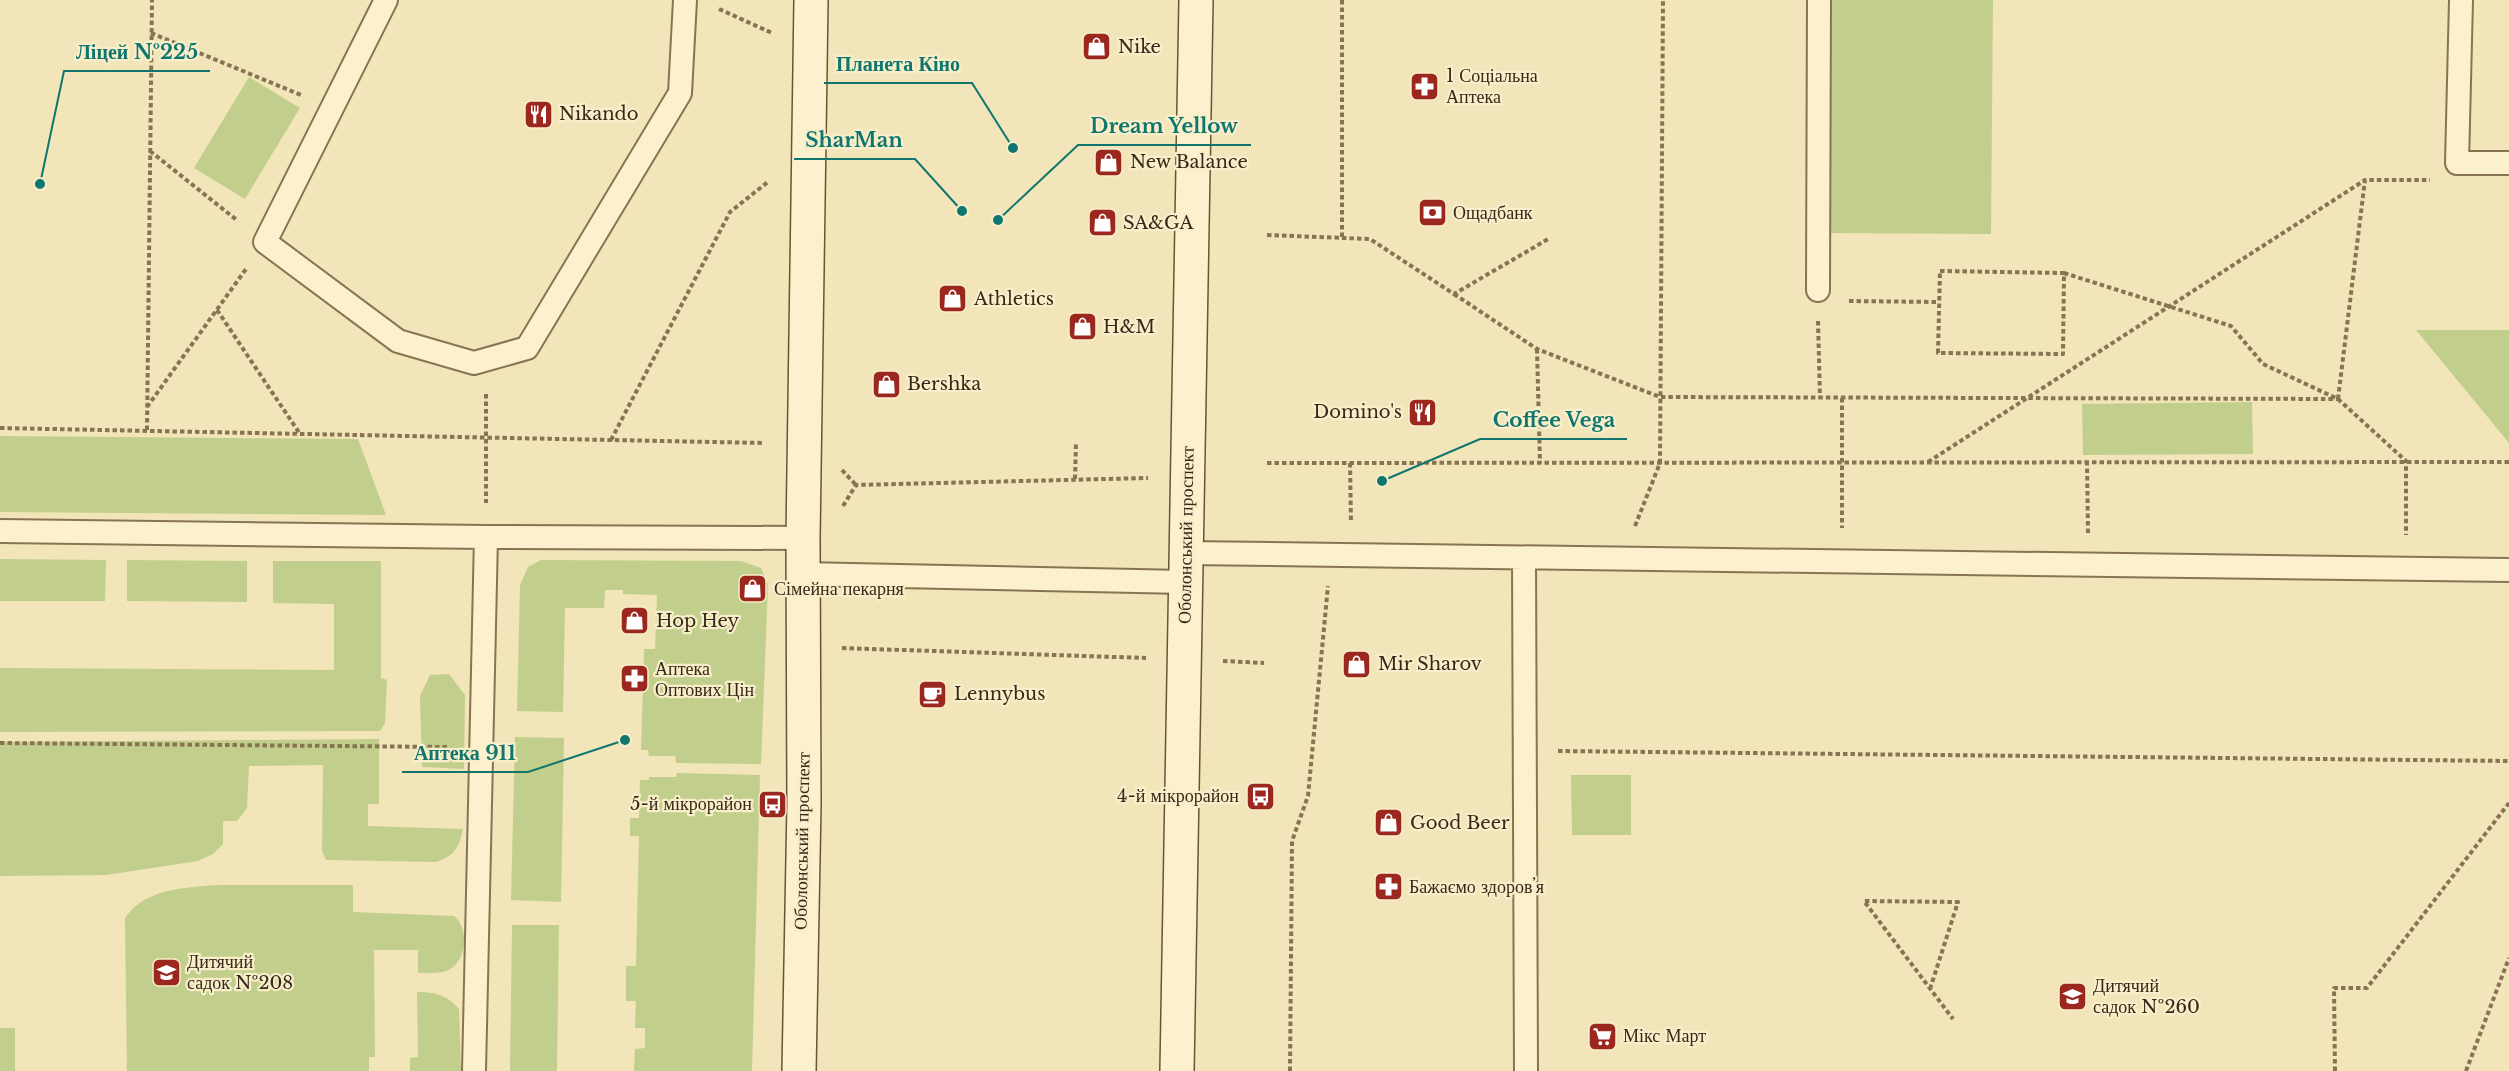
<svg xmlns="http://www.w3.org/2000/svg" width="2509" height="1071" font-family="'Libre Baskerville',serif">
  <rect width="100%" height="100%" fill="#f1e5b9"/>
  <path fill="#c2cf8c" d="M 1826,0 L 1993,0 L 1991,234 L 1824,233 Z
    M 249,77 L 300,108 L 245,199 L 194,168 Z
    M 2416,330 L 2509,330 L 2509,443 Z
    M 2252,402 L 2253,454 L 2083,455 L 2082,404 Z
    M 0,436 L 358,439 L 386,515 L 0,512 Z
    M 0,559 L 106,560 L 105,601 L 0,601 Z
    M 127,560 L 247,561 L 247,602 L 127,601 Z
    M 541,560 L 741,561 L 761,568 L 768,584 L 761,764 L 676,763 L 675,756 L 649,756 L 648,750 L 641,750 L 644,649 L 655,649 L 657,595 L 623,594 L 623,590 L 605,590 L 604,608 L 565,608 L 563,712 L 517,711 L 520,585 L 528,567 Z
    M 273,561 L 381,561 L 381,678 L 387,680 L 385,723 L 380,731 L 0,732 L 0,668 L 334,670 L 334,604 L 273,603 Z
    M 449,674 L 465,695 L 464,769 L 422,767 L 420,696 L 430,675 Z
    M 515,737 L 564,738 L 561,902 L 511,900 Z
    M 379,739 L 379,804 L 368,804 L 368,826 L 463,829 C 459,847 455,856 436,862 L 326,860 L 322,851 L 323,765 L 249,766 L 247,808 L 237,821 L 223,821 L 223,844 L 213,854 L 198,861 L 106,875 L 0,876 L 0,742 Z
    M 677,773 L 760,775 L 752,1071 L 634,1071 L 635,1049 L 645,1048 L 645,1028 L 635,1028 L 636,1001 L 626,1001 L 626,966 L 636,966 L 639,836 L 630,836 L 630,818 L 639,818 L 640,780 L 649,780 L 649,777 L 676,777 Z
    M 1571,775 L 1631,775 L 1631,835 L 1572,835 Z
    M 217,885 L 353,885 L 353,912 L 454,916 C 470,928 467,964 446,971 C 438,974 427,973 418,973 L 418,950 L 374,950 L 375,1057 L 369,1057 L 369,1071 L 127,1071 L 125,918 C 146,888 183,888 217,885 Z
    M 512,925 L 559,925 L 557,1071 L 510,1071 Z
    M 417,992 C 435,992 447,995 459,1009 L 461,1071 L 410,1071 L 410,1058 L 418,1057 Z
    M 0,1028 L 15,1028 L 15,1071 L 0,1071 Z"/>
  <g fill="none" stroke-linecap="round" stroke-linejoin="round">
    <defs>
      <path id="lane" d="M 386,0 L 265,242 L 398,341 L 474,363 L 527,348 L 680,93 L 685,0
        M 2461,0 L 2457,163 L 2509,163
        M 1818,290 L 1819,0
        M 0,531 L 486,537 L 803,538
        M 1185,553 L 2509,570
        M 1524,558 L 1526,1071
        M 803,574 L 1185,582
        M 474,1071 L 486,537"/>
      <path id="secondary" d="M 799,1071 L 804,804 L 803,538 L 811,0
        M 1177,1071 L 1196,0"/>
    </defs>
    <use href="#lane" stroke="#887452" stroke-width="26"/>
    <use href="#secondary" stroke="#6a5436" stroke-width="36"/>
    <path stroke="#887452" stroke-width="4" stroke-dasharray="4.5 3" stroke-linecap="butt" d="M 1342,0 L 1342,238
      M 719,9 L 772,33
      M 151,33 L 301,95
      M 150,151 L 238,221
      M 1267,235 L 1370,239 L 1454,294 L 1550,238
      M 1940,271 L 2064,273 L 2063,354 L 1938,353 Z
      M 2064,273 L 2231,326 L 2263,364 L 2338,399 L 2406,461 L 2406,535
      M 1454,294 L 1537,349 L 1660,397 L 2338,399
      M 1849,301 L 1939,302
      M 217,310 L 300,434
      M 1818,321 L 1820,398
      M 1537,349 L 1540,463
      M 486,394 L 486,503
      M 1842,398 L 1842,528
      M 2338,399 L 2365,180 L 2430,180
      M 147,407 L 246,269
      M 0,428 L 764,443
      M 147,430 L 152,0
      M 611,440 L 730,212 L 769,181
      M 2087,461 L 2088,533
      M 1928,462 L 2365,180
      M 1267,463 L 2509,462
      M 1350,463 L 1351,523
      M 842,470 L 856,485
      M 1075,479 L 1076,442
      M 843,506 L 856,485 L 1148,478
      M 1635,526 L 1660,463 L 1663,0
      M 842,648 L 1146,658
      M 1223,661 L 1264,663
      M 0,743 L 449,747
      M 1558,751 L 2509,761
      M 1930,989 L 1958,902 L 1864,901 L 1953,1019
      M 1290,1071 L 1292,841 L 1308,796 L 1328,586
      M 2335,1071 L 2334,988 L 2367,988 L 2509,803
      M 2466,1071 L 2509,958"/>
    <use href="#lane" stroke="#fcf1cc" stroke-width="22"/>
    <use href="#secondary" stroke="#fcf1cc" stroke-width="33"/>
  </g>
  <defs>
    <symbol id="shop-square" viewBox="-11 -11 22 22"><rect x="-9" y="-9" width="18" height="18" rx="4" fill="#9c271e" stroke="#f8eec9"/><path d="M-5-2.5h2.3a2.7 3.5 0 0 1 5.4 0H5L5.5 6h-11ZM-1.5-2.5h3a1.5 2.3 0 0 0-3 0Z" fill="#fff"/></symbol>
    <symbol id="pharmacy-square" viewBox="-11 -11 22 22"><rect x="-9" y="-9" width="18" height="18" rx="4" fill="#9c271e" stroke="#f8eec9"/><path d="M-2-6h4v4h4v4h-4v4h-4v-4h-4v-4h4Z" fill="#fff"/></symbol>
    <symbol id="restaurant-square" viewBox="-11 -11 22 22"><rect x="-9" y="-9" width="18" height="18" rx="4" fill="#9c271e" stroke="#f8eec9"/><path d="M-5-6h1v4h1v-4h1v4h1v-4h1v5L-1.5 .5V6h-2V.5L-5-1ZM5-6V6H3V1.5H1.5Q1.5-4 5-6Z" fill="#fff"/></symbol>
    <symbol id="bank-square" viewBox="-11 -11 22 22"><rect x="-9" y="-9" width="18" height="18" rx="4" fill="#9c271e" stroke="#f8eec9"/><path d="M-6-4H6V4H-6ZM0-2.3a2.3 2.3 0 1 0 0 4.6a2.3 2.3 0 1 0 0-4.6Z" fill="#fff"/></symbol>
    <symbol id="cafe-square" viewBox="-11 -11 22 22"><rect x="-9" y="-9" width="18" height="18" rx="4" fill="#9c271e" stroke="#f8eec9"/><path d="M-5.5-4.5H6V0H3Q3 3.5 0 3.5H-2.5Q-5.5 3.5-5.5 0ZM3-3.2v2h1.7v-2ZM-6 4.5H4V6H-6Z" fill="#fff"/></symbol>
    <symbol id="bus-square" viewBox="-11 -11 22 22"><rect x="-9" y="-9" width="18" height="18" rx="4" fill="#9c271e" stroke="#f8eec9"/><path d="M-5-6H5V4H4V6H2V4H-2V6H-4V4H-5ZM-3.5-4V0h7V-4ZM-3.5 1.2v1.5H-2V1.2ZM2 1.2v1.5H3.5V1.2Z" fill="#fff"/></symbol>
    <symbol id="school-square" viewBox="-11 -11 22 22"><rect x="-9" y="-9" width="18" height="18" rx="4" fill="#9c271e" stroke="#f8eec9"/><path d="M0-5L7-2L0 1L-7-2ZM-4 1L0 2.5L4 1V4Q0 6-4 4Z" fill="#fff"/></symbol>
    <symbol id="supermarket-square" viewBox="-11 -11 22 22"><rect x="-9" y="-9" width="18" height="18" rx="4" fill="#9c271e" stroke="#f8eec9"/><path d="M-6-5.5h2.5l.6 2H6L4.5 2H-2.5L-4.4-4H-6ZM-1.5 3.2a1.3 1.3 0 1 0 .1 0ZM3 3.2a1.3 1.3 0 1 0 .1 0Z" fill="#fff"/></symbol>
  </defs>
  <g fill-rule="evenodd">
    <use href="#shop-square" x="1080" y="30" width="33" height="33"/>
    <use href="#pharmacy-square" x="1408" y="70" width="33" height="33"/>
    <use href="#restaurant-square" x="522" y="98" width="33" height="33"/>
    <use href="#shop-square" x="1092" y="146" width="33" height="33"/>
    <use href="#bank-square" x="1416" y="196" width="33" height="33"/>
    <use href="#shop-square" x="1086" y="206" width="33" height="33"/>
    <use href="#shop-square" x="936" y="282" width="33" height="33"/>
    <use href="#shop-square" x="1066" y="310" width="33" height="33"/>
    <use href="#shop-square" x="870" y="368" width="33" height="33"/>
    <use href="#restaurant-square" x="1406" y="396" width="33" height="33"/>
    <use href="#shop-square" x="736" y="572" width="33" height="33"/>
    <use href="#shop-square" x="618" y="604" width="33" height="33"/>
    <use href="#shop-square" x="1340" y="648" width="33" height="33"/>
    <use href="#pharmacy-square" x="618" y="662" width="33" height="33"/>
    <use href="#cafe-square" x="916" y="678" width="33" height="33"/>
    <use href="#bus-square" x="1244" y="780" width="33" height="33"/>
    <use href="#bus-square" x="756" y="788" width="33" height="33"/>
    <use href="#shop-square" x="1372" y="806" width="33" height="33"/>
    <use href="#pharmacy-square" x="1372" y="870" width="33" height="33"/>
    <use href="#school-square" x="150" y="956" width="33" height="33"/>
    <use href="#school-square" x="2056" y="980" width="33" height="33"/>
    <use href="#supermarket-square" x="1586" y="1020" width="33" height="33"/>
  </g>
  <g text-anchor="middle" stroke-width="4.5" stroke-linejoin="round" paint-order="stroke">
    <g font-size="18" fill="#362919" stroke="#f8eec9" text-anchor="start">
      <text x="1118" y="53">Nike</text>
      <text x="1446" y="82">1 Соціальна<tspan x="1446" dy="21">Аптека</tspan></text>
      <text x="559" y="120">Nikando</text>
      <text x="1130" y="168">New Balance</text>
      <text x="1453" y="219">Ощадбанк</text>
      <text x="1123" y="229">SA&amp;GA</text>
      <text x="974" y="305">Athletics</text>
      <text x="1103" y="333">H&amp;M</text>
      <text x="907" y="390">Bershka</text>
      <text x="1402" y="418" text-anchor="end">Domino's</text>
      <text x="774" y="595">Сімейна пекарня</text>
      <text x="656" y="627">Hop Hey</text>
      <text x="1378" y="670">Mir Sharov</text>
      <text x="655" y="675">Аптека<tspan x="655" dy="21">Оптових Цін</tspan></text>
      <text x="954" y="700">Lennybus</text>
      <text x="1239" y="802" text-anchor="end">4-й мікрорайон</text>
      <text x="752" y="810" text-anchor="end">5-й мікрорайон</text>
      <text x="1410" y="829">Good Beer</text>
      <text x="1409" y="893">Бажаємо здоровʼя</text>
      <text x="187" y="968">Дитячий<tspan x="187" dy="21">садок №208</tspan></text>
      <text x="2093" y="992">Дитячий<tspan x="2093" dy="21">садок №260</tspan></text>
      <text x="1623" y="1042">Мікс Март</text>
    </g>
    <g font-size="18" fill="#362919" stroke="#f8eec9">
      <text transform="translate(1186 535) rotate(-89)" y="6">Оболонський проспект</text>
      <text transform="translate(802 841) rotate(-89)" y="6">Оболонський проспект</text>
    </g>
  </g>
  <path fill="none" stroke="#0f766e" stroke-width="2" d="M40 184L64 71H210M1013 148L972 83H824M998 220L1078 145H1251M962 211L915 159H794M1382 481L1480 439H1627M625 740L528 772H402"/>
  <g fill="#0f766e" stroke="#f8eec9" stroke-width="2">
    <circle cx="40" cy="184" r="6"/>
    <circle cx="1013" cy="148" r="6"/>
    <circle cx="998" cy="220" r="6"/>
    <circle cx="962" cy="211" r="6"/>
    <circle cx="1382" cy="481" r="6"/>
    <circle cx="625" cy="740" r="6"/>
  </g>
  <g font-size="20" text-anchor="middle" font-weight="bold" fill="#0f766e" stroke="#f8eec9" stroke-width="4.5" stroke-linejoin="round" paint-order="stroke">
    <text x="137" y="59">Ліцей №225</text>
    <text x="898" y="71">Планета Кіно</text>
    <text x="1164" y="133">Dream Yellow</text>
    <text x="854" y="147">SharMan</text>
    <text x="1554" y="427">Coffee Vega</text>
    <text x="465" y="760">Аптека 911</text>
  </g>
</svg>
